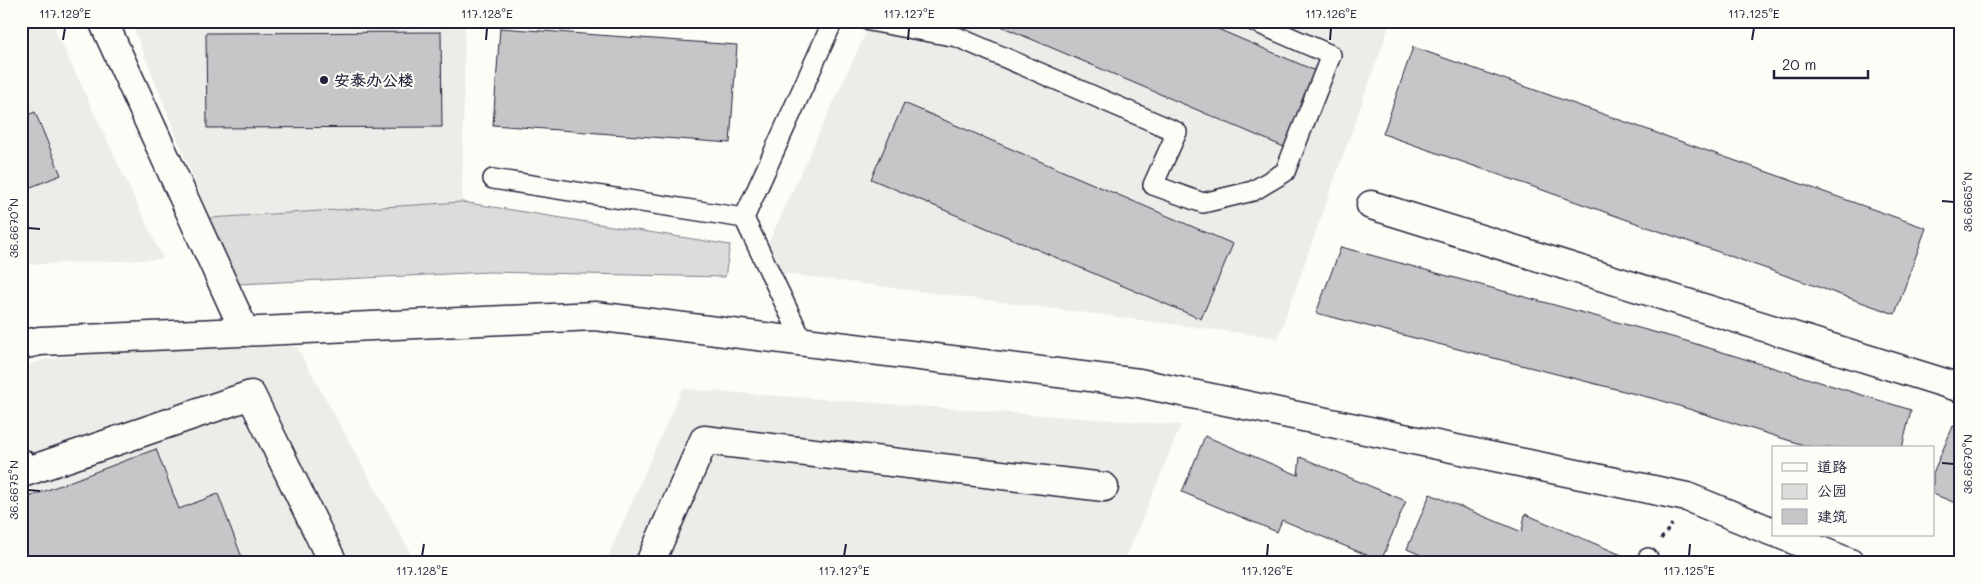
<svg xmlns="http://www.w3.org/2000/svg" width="1982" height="584" font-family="Mali,'LXGW WenKai TC',sans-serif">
  <rect width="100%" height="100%" fill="#fdfcf7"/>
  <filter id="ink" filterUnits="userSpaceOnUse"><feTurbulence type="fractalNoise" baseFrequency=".02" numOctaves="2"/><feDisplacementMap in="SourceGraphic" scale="10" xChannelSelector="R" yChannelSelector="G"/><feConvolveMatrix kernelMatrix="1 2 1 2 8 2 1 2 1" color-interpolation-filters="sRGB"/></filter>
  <g filter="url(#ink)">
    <path fill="#ecece9" d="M 21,21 L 51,21 L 163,259 L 21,265 Z
      M 131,21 L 465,21 L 462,202 L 209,218 Z
      M 871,21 L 1391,21 L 1278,338 L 756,270 Z
      M 297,347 L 416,563 L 21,563 L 21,367 L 47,359 L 161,348 Z
      M 682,389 L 1181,425 L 1124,563 L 605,563 Z"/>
    <path fill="#dddcdb" stroke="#807f8b" d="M 462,202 L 730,245 L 725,277 L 489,272 L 239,284 L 209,218 Z"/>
    <path fill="#c6c6c8" stroke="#22223b" d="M 989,21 L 1199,21 L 1316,71 L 1284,147 Z
      M 500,28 L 737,45 L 730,143 L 493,125 Z
      M 441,32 L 442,127 L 207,128 L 206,33 Z
      M 1413,47 L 1926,228 L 1895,314 L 1383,134 Z
      M 904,103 L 1233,244 L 1201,319 L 871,179 Z
      M 35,112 L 61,175 L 21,191 L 21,118 Z
      M 1341,247 L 1683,340 L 1911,410 L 1902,448 L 1813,448 L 1663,401 L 1316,313 Z
      M 1953,426 L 1961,429 L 1961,505 L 1933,494 L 1933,473 Z
      M 1205,436 L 1298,475 L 1300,457 L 1406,501 L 1381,561 L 1282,520 L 1277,532 L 1182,492 Z
      M 156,449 L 179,509 L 218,494 L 244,563 L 21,563 L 21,500 Z
      M 1430,494 L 1522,532 L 1525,514 L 1631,559 L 1629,563 L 1439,563 L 1407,549 Z"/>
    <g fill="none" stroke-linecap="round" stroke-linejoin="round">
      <defs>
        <path id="lane" d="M 869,21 L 957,37 L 1177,132 L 1153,185 L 1203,203 L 1253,191 L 1285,172 L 1331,55 L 1253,21
          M 493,179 L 744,218
          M 803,342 L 744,218 L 833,21
          M 1647,563 L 1648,558"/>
        <path id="street" d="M 103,21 L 245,332
          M 1371,205 L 1961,388
          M 21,463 L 25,472 L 251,395 L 333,563
          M 650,563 L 704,440 L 1104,487"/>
        <path id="secondary" d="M 21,345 L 40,341 L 595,316 L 1139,383 L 1687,497 L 1773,532
          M 1782,535 L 1850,563"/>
      </defs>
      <use href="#lane" stroke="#22223b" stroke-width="22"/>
      <use href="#street" stroke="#22223b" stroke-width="31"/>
      <use href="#secondary" stroke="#22223b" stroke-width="31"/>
      <path stroke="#22223b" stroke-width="3" stroke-dasharray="4 4" stroke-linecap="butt" d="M 1661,539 L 1672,524"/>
      <use href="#lane" stroke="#fdfcf7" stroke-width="19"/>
      <use href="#street" stroke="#fdfcf7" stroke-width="28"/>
      <use href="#secondary" stroke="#fdfcf7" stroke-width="28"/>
    </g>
  </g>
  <path fill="none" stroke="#22223b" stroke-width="2" d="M 63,40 L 65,28M 486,40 L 487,28M 908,40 L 909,28M 1330,40 L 1331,28M 1752,40 L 1754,28M 1942,201 L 1954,202M 28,228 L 40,229M 1942,463 L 1954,464M 28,490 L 40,491M 422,556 L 424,544M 844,556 L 846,544M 1267,556 L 1268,544M 1689,556 L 1690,544"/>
  <circle fill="#22223b" stroke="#fdfcf7" stroke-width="2" cx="324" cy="80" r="5"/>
  <g text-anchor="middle" stroke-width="4" stroke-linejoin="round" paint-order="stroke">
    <g font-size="16" font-weight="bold" fill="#22223b" stroke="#fdfcf7" text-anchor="start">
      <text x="334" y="86">安泰办公楼</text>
    </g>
  </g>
  <rect width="1982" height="584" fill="none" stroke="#fdfcf7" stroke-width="55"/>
  <rect x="1772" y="446" width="162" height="90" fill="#fdfcf7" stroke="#a5a5ac"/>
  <rect x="1782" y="463" width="25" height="8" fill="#fdfcf7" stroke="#a5a5ac"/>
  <text x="1817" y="472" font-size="15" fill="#22223b">道路</text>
  <rect x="1782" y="484" width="25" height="15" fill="#dddcdb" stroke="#a5a5ac"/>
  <text x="1817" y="496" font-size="15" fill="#22223b">公园</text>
  <rect x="1782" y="509" width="25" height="15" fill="#c6c6c8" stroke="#a5a5ac"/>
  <text x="1817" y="522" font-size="15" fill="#22223b">建筑</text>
  <path d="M1774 70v8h94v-8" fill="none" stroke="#22223b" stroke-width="2.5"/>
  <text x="1782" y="70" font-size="15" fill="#22223b" stroke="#fdfcf7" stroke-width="4" paint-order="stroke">20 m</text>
  <rect x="28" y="28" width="1926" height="528" fill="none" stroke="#22223b" stroke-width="2"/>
  <g font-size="12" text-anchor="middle" fill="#22223b">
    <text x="65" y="18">117.129°E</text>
    <text x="487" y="18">117.128°E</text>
    <text x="909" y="18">117.127°E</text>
    <text x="1331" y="18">117.126°E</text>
    <text x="1754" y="18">117.125°E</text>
    <text transform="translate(1968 202) rotate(-90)" y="4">36.6665°N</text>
    <text transform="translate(14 228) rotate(-90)" y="4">36.6670°N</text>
    <text transform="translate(1968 464) rotate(-90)" y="4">36.6670°N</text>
    <text transform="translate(14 490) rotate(-90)" y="4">36.6675°N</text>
    <text x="422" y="575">117.128°E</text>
    <text x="844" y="575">117.127°E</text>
    <text x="1267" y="575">117.126°E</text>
    <text x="1689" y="575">117.125°E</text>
  </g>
</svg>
